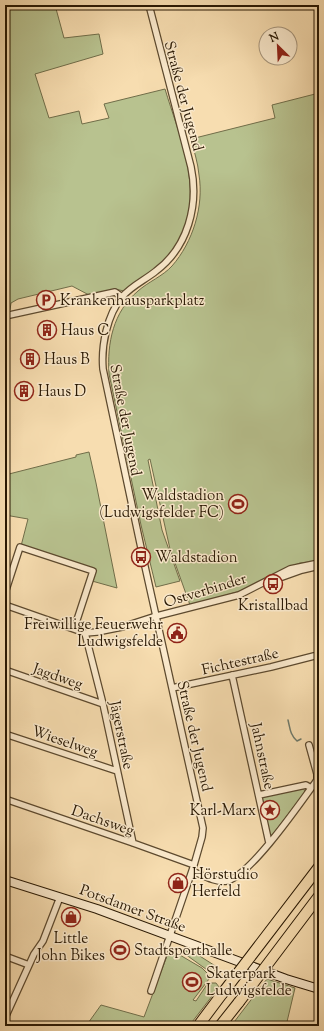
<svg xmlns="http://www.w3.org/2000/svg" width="324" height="1031" font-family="'Sorts Mill Goudy',serif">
  <rect width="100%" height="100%" fill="#f7ddb0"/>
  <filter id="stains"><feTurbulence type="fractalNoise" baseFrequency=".005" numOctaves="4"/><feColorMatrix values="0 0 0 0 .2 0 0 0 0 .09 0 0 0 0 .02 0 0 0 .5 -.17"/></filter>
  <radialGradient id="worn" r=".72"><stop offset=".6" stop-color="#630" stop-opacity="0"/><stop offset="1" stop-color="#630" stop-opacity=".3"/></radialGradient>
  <path fill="#b8c28f" stroke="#706d49" d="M 5,5 L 55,5 L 64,38 L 99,34 L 103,54 L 35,74 L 49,118 L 79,111 L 82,124 L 109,118 L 104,104 L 165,89 C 179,136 203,186 182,234 C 179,240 176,247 172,252 C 158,268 141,279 124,291 L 115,289 L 89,295 L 72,286 L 18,299 L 11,303 L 10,310 L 5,311 Z
    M 319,93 L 319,561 L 300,563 L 284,569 L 237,592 L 190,605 L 170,549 L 150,459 L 148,460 L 162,530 L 180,581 L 156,587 L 141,525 L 109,374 C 107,343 113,312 138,291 C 148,282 163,276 172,266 C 193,242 204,206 199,175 C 198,163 194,151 191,139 L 275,118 L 272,105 Z
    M 89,452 L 96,483 L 117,588 L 92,581 L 94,570 L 21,546 L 28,519 L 5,515 L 5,475 L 76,457 L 76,455 Z
    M 303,787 L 305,792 L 272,835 L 270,835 L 262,798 L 263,796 Z
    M 178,949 L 195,953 L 217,967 L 213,972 L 210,972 Z
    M 173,951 L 202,968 L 209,975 L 209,979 L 193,1000 L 196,1001 L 208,983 L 216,983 L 219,987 L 189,1026 L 86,1026 L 101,1005 L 144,1017 L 167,956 Z
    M 267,979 L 295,988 L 286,1026 L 231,1026 Z"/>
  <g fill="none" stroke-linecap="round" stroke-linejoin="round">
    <path stroke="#6f7a6b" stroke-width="1.5" d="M 288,720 C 290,728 290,735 297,741 L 301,739"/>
    <defs>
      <path id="street" d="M 149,5 L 191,167 C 199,205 188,247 156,271 C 145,280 131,286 122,297 C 107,315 101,346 103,369 L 144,562 L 203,828 L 202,837 L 194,865 L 151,991
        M 5,316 L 115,292 L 122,297
        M 274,580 L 302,570 L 319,566
        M 5,593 L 20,547 L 93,571 L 74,629
        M 5,605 L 85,633 L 97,632 L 122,627 L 153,617 L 239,595 L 290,569 L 319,563
        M 85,633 L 103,704 L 133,843
        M 5,670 L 103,704
        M 232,675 L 269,843
        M 172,688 L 271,667 L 314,656
        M 5,734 L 117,771
        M 259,795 L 306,785 L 311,788
        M 5,799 L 133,843 L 194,865
        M 192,871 C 202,875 216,883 227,881 C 251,875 301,802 317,780 L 317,774 L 309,745
        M 5,956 L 29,965
        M 5,1018 L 34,954 L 43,941 L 60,897"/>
      <path id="secondary" d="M 5,880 L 97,909 L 286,979 L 319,989"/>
      <path id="highway" d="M 198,1026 L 222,994
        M 220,1026 L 239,1002"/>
    </defs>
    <use href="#street" stroke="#5c492e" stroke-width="8"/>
    <use href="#secondary" stroke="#291803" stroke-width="10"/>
    <use href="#highway" stroke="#291803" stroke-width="12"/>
    <use href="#street" stroke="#fae9cc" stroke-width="5.5"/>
    <use href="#secondary" stroke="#fae9cc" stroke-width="8"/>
    <use href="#highway" stroke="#f7ddb0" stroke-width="10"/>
    <defs>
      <path id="highway-bridge" d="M 222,994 L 319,867
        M 239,1002 L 319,896"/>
    </defs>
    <use href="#highway-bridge" stroke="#291803" stroke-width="12" stroke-linecap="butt"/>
    <use href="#highway-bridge" stroke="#f7ddb0" stroke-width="10"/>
  </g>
  <defs>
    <symbol id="parking-ring" viewBox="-11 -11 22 22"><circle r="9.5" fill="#fae9cc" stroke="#8f2418" stroke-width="1.5"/><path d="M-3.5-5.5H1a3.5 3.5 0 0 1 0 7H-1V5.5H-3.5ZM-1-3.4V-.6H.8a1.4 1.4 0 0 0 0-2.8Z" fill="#8f2418"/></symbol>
    <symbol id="building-ring" viewBox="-11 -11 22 22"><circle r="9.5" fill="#fae9cc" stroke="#8f2418" stroke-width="1.5"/><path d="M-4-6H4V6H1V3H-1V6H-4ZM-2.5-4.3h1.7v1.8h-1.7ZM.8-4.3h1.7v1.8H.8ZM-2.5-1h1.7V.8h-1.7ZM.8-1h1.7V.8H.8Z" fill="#8f2418"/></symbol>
    <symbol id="stadium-ring" viewBox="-11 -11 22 22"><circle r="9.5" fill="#fae9cc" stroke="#8f2418" stroke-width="1.5"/><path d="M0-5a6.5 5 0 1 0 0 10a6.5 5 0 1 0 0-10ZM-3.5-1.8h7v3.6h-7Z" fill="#8f2418"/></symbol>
    <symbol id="bus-ring" viewBox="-11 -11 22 22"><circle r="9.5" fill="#fae9cc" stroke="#8f2418" stroke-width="1.5"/><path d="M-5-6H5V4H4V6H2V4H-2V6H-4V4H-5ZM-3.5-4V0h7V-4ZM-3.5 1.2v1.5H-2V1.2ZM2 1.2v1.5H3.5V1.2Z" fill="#8f2418"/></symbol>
    <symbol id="civic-ring" viewBox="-11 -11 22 22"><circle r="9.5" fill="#fae9cc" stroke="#8f2418" stroke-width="1.5"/><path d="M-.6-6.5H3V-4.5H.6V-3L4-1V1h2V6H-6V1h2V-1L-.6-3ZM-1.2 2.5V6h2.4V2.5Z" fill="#8f2418"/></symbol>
    <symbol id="sight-ring" viewBox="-11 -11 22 22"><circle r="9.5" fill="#fae9cc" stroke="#8f2418" stroke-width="1.5"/><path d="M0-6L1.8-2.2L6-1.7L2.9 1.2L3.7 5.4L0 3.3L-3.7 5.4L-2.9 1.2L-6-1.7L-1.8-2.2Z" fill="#8f2418"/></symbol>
    <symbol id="shop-ring" viewBox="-11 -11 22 22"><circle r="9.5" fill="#fae9cc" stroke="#8f2418" stroke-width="1.5"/><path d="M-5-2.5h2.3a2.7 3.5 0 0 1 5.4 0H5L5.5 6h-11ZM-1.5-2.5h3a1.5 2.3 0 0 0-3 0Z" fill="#8f2418"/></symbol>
  </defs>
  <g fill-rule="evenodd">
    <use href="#parking-ring" x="35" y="289" width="22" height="22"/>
    <use href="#building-ring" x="36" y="319" width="22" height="22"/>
    <use href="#building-ring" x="19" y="348" width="22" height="22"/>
    <use href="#building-ring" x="13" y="380" width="22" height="22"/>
    <use href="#stadium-ring" x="227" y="493" width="22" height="22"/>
    <use href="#bus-ring" x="130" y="546" width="22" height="22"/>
    <use href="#bus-ring" x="262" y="573" width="22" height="22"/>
    <use href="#civic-ring" x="166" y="622" width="22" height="22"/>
    <use href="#sight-ring" x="259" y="799" width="22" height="22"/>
    <use href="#shop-ring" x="167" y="872" width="22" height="22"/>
    <use href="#shop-ring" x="60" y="906" width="22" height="22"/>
    <use href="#stadium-ring" x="109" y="939" width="22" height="22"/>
    <use href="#stadium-ring" x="181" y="971" width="22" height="22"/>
  </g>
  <g text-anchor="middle" stroke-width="3" stroke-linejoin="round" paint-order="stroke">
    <g font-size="15" fill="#291803" stroke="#fae9cc">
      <text transform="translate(184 96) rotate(75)" y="5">Straße der Jugend</text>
      <text transform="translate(126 420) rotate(79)" y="5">Straße der Jugend</text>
      <text transform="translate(205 590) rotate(-17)" y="5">Ostverbinder</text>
      <text transform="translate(240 661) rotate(-13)" y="5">Fichtestraße</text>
      <text transform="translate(58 676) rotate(19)" y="5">Jagdweg</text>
      <text transform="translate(122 735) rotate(78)" y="5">Jägerstraße</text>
      <text transform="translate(195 736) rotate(77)" y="5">Straße der Jugend</text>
      <text transform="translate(65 741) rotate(19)" y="5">Wieselweg</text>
      <text transform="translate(263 756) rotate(78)" y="5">Jahnstraße</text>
      <text transform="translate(103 820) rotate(19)" y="5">Dachsweg</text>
      <text transform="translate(133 908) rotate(20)" y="5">Potsdamer Straße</text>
    </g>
    <g font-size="15" fill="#291803" stroke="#fae9cc" text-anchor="start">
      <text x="60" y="305">Krankenhausparkplatz</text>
      <text x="61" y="335">Haus C</text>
      <text x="44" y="364">Haus B</text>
      <text x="38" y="396">Haus D</text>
      <text x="224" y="500" text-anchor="end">Waldstadion<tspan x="224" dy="17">(Ludwigsfelder FC)</tspan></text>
      <text x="155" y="562">Waldstadion</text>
      <text x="273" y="610" text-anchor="middle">Kristallbad</text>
      <text x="163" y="629" text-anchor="end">Freiwillige Feuerwehr<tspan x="163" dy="17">Ludwigsfelde</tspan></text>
      <text x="256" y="815" text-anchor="end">Karl-Marx</text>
      <text x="192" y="879">Hörstudio<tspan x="192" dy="17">Herfeld</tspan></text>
      <text x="71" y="943" text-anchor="middle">Little<tspan x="71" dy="17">John Bikes</tspan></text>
      <text x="134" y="955">Stadtsporthalle</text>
      <text x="206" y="978">Skaterpark<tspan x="206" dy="17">Ludwigsfelde</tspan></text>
    </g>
  </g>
  <rect width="324" height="1031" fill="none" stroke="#f7ddb0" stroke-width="20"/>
  <rect x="6" y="6" width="312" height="1019" fill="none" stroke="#291803" stroke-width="2"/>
  <rect x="10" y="10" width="304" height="1011" fill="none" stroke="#291803"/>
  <g transform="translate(278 46) rotate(336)"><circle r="19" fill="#fae9cc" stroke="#a6957c"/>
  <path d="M0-3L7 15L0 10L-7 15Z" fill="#8f2418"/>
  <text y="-6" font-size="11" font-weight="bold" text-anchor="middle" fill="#291803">N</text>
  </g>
  <rect width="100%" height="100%" filter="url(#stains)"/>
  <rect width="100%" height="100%" fill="url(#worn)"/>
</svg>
